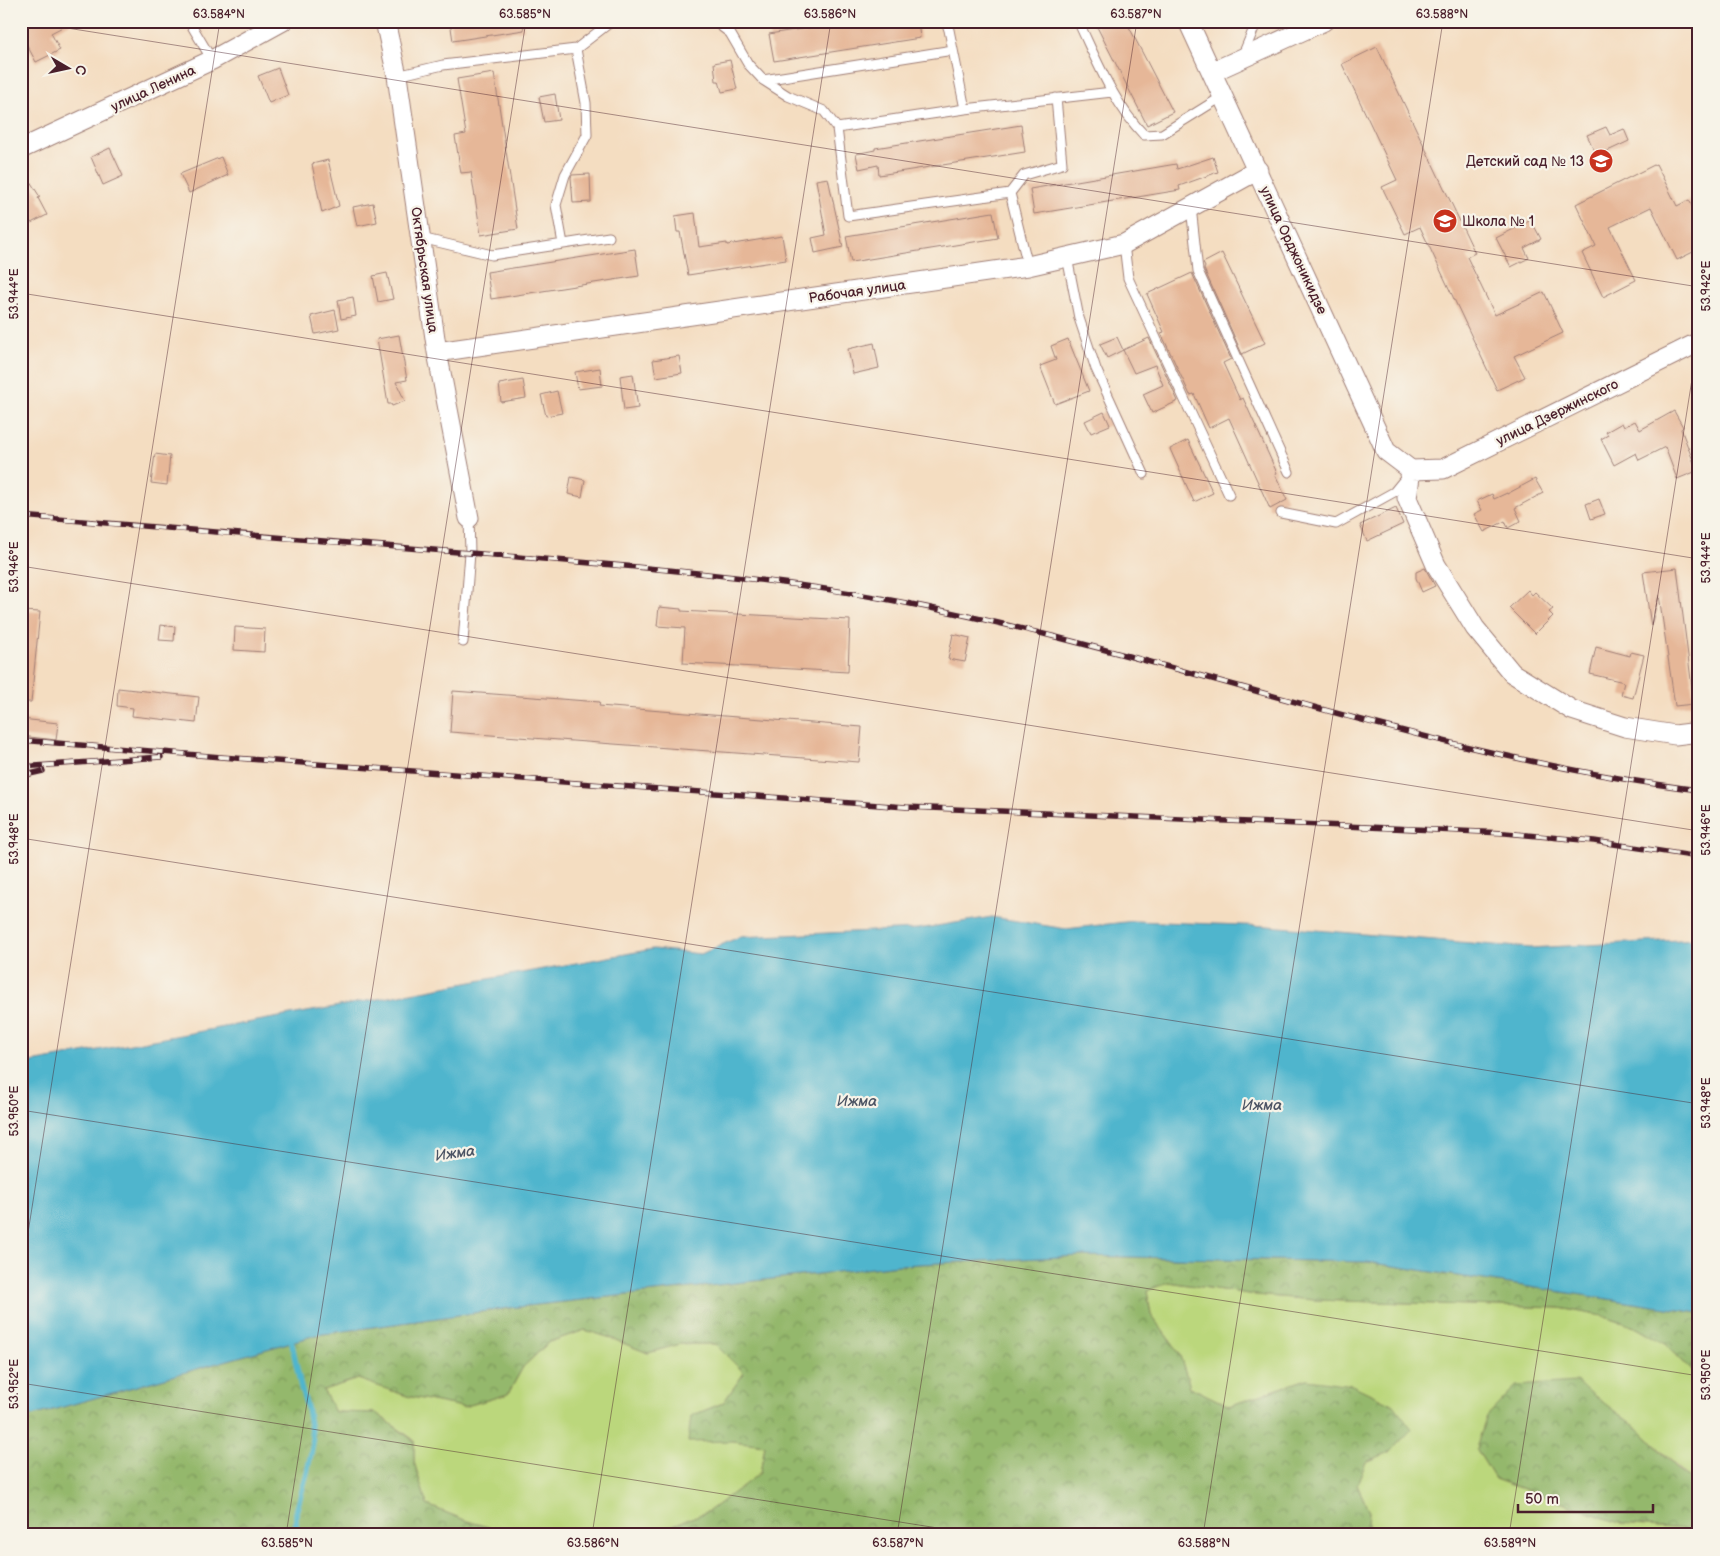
<svg xmlns="http://www.w3.org/2000/svg" width="1720" height="1556" font-family="'Balsamiq Sans',sans-serif">
  <defs>
    <pattern id="forest-crowns" width="20" height="18" patternUnits="userSpaceOnUse" patternTransform="scale(1.25)"><rect width="20" height="18" fill="#94b86c"/><path d="M2 6a3 3 0 1 1 6 0M12 15a3 3 0 1 1 6 0" fill="none" stroke="#7b9559"/></pattern>
  </defs>
  <rect width="100%" height="100%" fill="#f7f3e8"/>
  <filter id="ink" filterUnits="userSpaceOnUse"><feTurbulence type="fractalNoise" baseFrequency=".02" numOctaves="2"/><feDisplacementMap in="SourceGraphic" scale="10" xChannelSelector="R" yChannelSelector="G"/><feConvolveMatrix kernelMatrix="1 2 1 2 8 2 1 2 1" color-interpolation-filters="sRGB"/></filter>
  <filter id="wash" filterUnits="userSpaceOnUse"><feTurbulence type="fractalNoise" baseFrequency=".0096" numOctaves="4" result="noise"/><feDisplacementMap in="SourceGraphic" scale="20" xChannelSelector="R" yChannelSelector="G"/><feGaussianBlur stdDeviation="1.12" result="paint"/><feColorMatrix in="noise" values="0 0 0 0 0 0 0 0 0 0 0 0 0 0 0 0 0 1.4 0 .05"/><feComposite in="paint" operator="in"/></filter>
  <g filter="url(#wash)">
    <rect width="100%" height="100%" fill="#f4ddc1"/>
    <path fill="#bbd77c" stroke="#827b54" d="M 1168,1282 L 1256,1295 L 1315,1300 L 1560,1308 L 1602,1316 L 1635,1327 L 1666,1344 L 1694,1373 L 1699,1375 L 1699,1488 L 1640,1430 L 1616,1412 L 1476,1448 L 1495,1479 L 1622,1524 L 1685,1529 L 1699,1519 L 1699,1535 L 1367,1535 L 1369,1511 L 1357,1485 L 1366,1461 L 1390,1452 L 1307,1379 L 1229,1406 L 1190,1387 L 1179,1353 L 1151,1315 L 1147,1291 Z
      M 585,1330 L 608,1337 L 648,1353 L 680,1344 L 716,1344 L 744,1373 L 723,1403 L 691,1416 L 733,1441 L 765,1445 L 760,1474 L 709,1511 L 648,1535 L 515,1535 L 467,1521 L 427,1505 L 414,1462 L 414,1440 L 376,1413 L 335,1412 L 323,1390 L 358,1379 L 407,1396 L 463,1407 L 508,1394 L 523,1367 L 549,1342 Z"/>
    <path fill="url(#forest-crowns)" stroke="#6f6c4c" d="M 1080,1256 L 1367,1262 L 1699,1313 L 1699,1375 L 1694,1373 L 1666,1344 L 1635,1327 L 1602,1316 L 1560,1308 L 1315,1300 L 1256,1295 L 1168,1282 L 1147,1291 L 1151,1315 L 1179,1353 L 1190,1387 L 1229,1406 L 1307,1379 L 1352,1385 L 1394,1405 L 1412,1429 L 1390,1452 L 1366,1462 L 1357,1485 L 1369,1511 L 1367,1535 L 648,1535 L 709,1511 L 760,1473 L 765,1445 L 733,1441 L 688,1442 L 691,1416 L 723,1403 L 744,1373 L 715,1344 L 680,1344 L 648,1353 L 608,1337 L 585,1330 L 549,1342 L 523,1367 L 508,1394 L 463,1407 L 407,1396 L 358,1379 L 323,1390 L 335,1412 L 376,1413 L 414,1441 L 414,1462 L 427,1505 L 467,1521 L 515,1535 L 21,1535 L 21,1419 L 316,1335 L 509,1308 L 899,1265 Z
      M 1576,1382 L 1640,1430 L 1681,1472 L 1698,1486 L 1699,1519 L 1685,1529 L 1622,1524 L 1495,1479 L 1476,1448 L 1487,1416 L 1516,1386 Z"/>
    <path fill="#4fb5cd" stroke="#4c6a7c" d="M 992,917 L 1066,929 L 1134,921 L 1268,926 L 1530,948 L 1699,939 L 1699,1313 L 1367,1262 L 1080,1256 L 899,1265 L 509,1308 L 316,1335 L 21,1419 L 21,1064 L 653,949 L 701,954 L 739,937 L 918,929 Z"/>
    <g fill="none" stroke-linecap="round" stroke-linejoin="round">
      <path stroke="#4fb5cd" stroke-width="5.5" d="M 290,1334 L 301,1388 L 307,1407 L 313,1443 L 307,1473 L 296,1512 L 296,1535"/>
    </g>
    <g id="blocks">
      <path fill="#e6b798" d="M 21,21 L 74,21 L 51,33 L 60,50 L 36,62 L 21,34 Z
        M 450,21 L 523,21 L 524,30 L 453,41 Z
        M 852,21 L 918,21 L 920,38 L 774,61 L 769,34 Z
        M 1094,21 L 1126,21 L 1173,112 L 1147,125 Z
        M 1377,47 L 1475,253 L 1467,257 L 1495,315 L 1544,292 L 1563,333 L 1514,356 L 1525,377 L 1497,390 L 1420,227 L 1405,234 L 1382,187 L 1397,180 L 1342,64 Z
        M 730,60 L 737,89 L 722,92 L 719,81 L 716,81 L 714,63 Z
        M 278,68 L 288,95 L 269,103 L 258,76 Z
        M 494,73 L 518,229 L 481,235 L 471,172 L 461,173 L 455,136 L 466,134 L 457,79 Z
        M 555,94 L 559,120 L 544,122 L 539,97 Z
        M 1021,125 L 1025,152 L 879,175 L 878,165 L 859,169 L 856,154 L 875,150 L 875,148 Z
        M 1606,127 L 1610,135 L 1624,129 L 1629,141 L 1597,156 L 1587,135 Z
        M 110,148 L 123,176 L 103,185 L 91,157 Z
        M 221,157 L 228,175 L 189,193 L 180,174 Z
        M 1213,157 L 1218,172 L 1179,186 L 1180,190 L 1034,214 L 1030,189 L 1176,164 L 1177,169 Z
        M 328,160 L 339,206 L 322,213 L 312,164 Z
        M 1656,164 L 1677,206 L 1689,200 L 1699,219 L 1699,249 L 1677,260 L 1651,207 L 1610,227 L 1636,280 L 1603,297 L 1582,253 L 1596,246 L 1576,204 Z
        M 21,167 L 40,197 L 38,198 L 47,215 L 31,223 L 26,214 L 21,216 Z
        M 590,174 L 591,202 L 573,203 L 571,177 L 572,175 Z
        M 828,178 L 843,247 L 815,253 L 812,238 L 826,235 L 816,180 Z
        M 373,203 L 377,222 L 357,226 L 353,207 Z
        M 993,212 L 998,238 L 851,262 L 846,236 Z
        M 695,213 L 699,247 L 727,243 L 727,245 L 782,236 L 786,260 L 688,275 L 680,232 L 677,232 L 675,216 Z
        M 1531,220 L 1541,239 L 1524,248 L 1529,258 L 1511,267 L 1496,238 Z
        M 635,249 L 639,276 L 491,299 L 487,272 Z
        M 1222,253 L 1265,343 L 1242,354 L 1204,269 L 1205,267 L 1203,263 Z
        M 387,273 L 393,299 L 378,302 L 373,276 Z
        M 1192,273 L 1231,359 L 1223,363 L 1240,400 L 1243,398 L 1277,473 L 1275,474 L 1287,500 L 1270,509 L 1229,418 L 1209,428 L 1194,394 L 1190,395 L 1161,333 L 1164,332 L 1147,294 Z
        M 353,297 L 356,316 L 341,319 L 338,300 Z
        M 335,310 L 339,329 L 315,334 L 311,316 Z
        M 399,335 L 407,380 L 396,382 L 405,401 L 392,406 L 391,404 L 388,404 L 377,339 Z
        M 1117,337 L 1123,350 L 1107,358 L 1100,344 Z
        M 1149,338 L 1178,401 L 1152,413 L 1143,394 L 1163,385 L 1155,365 L 1134,373 L 1123,350 Z
        M 1068,339 L 1089,391 L 1055,404 L 1040,366 L 1056,360 L 1051,346 Z
        M 874,343 L 879,368 L 853,374 L 848,349 Z
        M 679,356 L 682,373 L 656,377 L 653,360 Z
        M 600,368 L 602,386 L 578,389 L 575,372 Z
        M 633,374 L 638,408 L 624,410 L 620,376 Z
        M 523,380 L 526,398 L 501,402 L 499,384 Z
        M 557,391 L 562,413 L 546,416 L 541,395 Z
        M 1674,411 L 1683,427 L 1681,429 L 1697,471 L 1677,479 L 1665,447 L 1639,460 L 1636,453 L 1614,465 L 1601,439 L 1608,435 L 1606,432 L 1622,423 L 1624,427 L 1635,421 L 1640,430 Z
        M 1104,412 L 1110,425 L 1091,433 L 1085,421 Z
        M 1188,440 L 1213,493 L 1194,502 L 1170,449 Z
        M 155,454 L 170,456 L 167,485 L 151,483 Z
        M 571,477 L 585,480 L 582,497 L 568,494 Z
        M 1535,479 L 1543,493 L 1515,508 L 1521,521 L 1508,528 L 1505,521 L 1484,532 L 1474,514 L 1482,510 L 1477,501 L 1492,494 L 1494,499 L 1507,493 L 1507,494 Z
        M 1599,499 L 1605,514 L 1591,519 L 1586,504 Z
        M 1396,508 L 1403,524 L 1367,541 L 1360,525 Z
        M 1425,568 L 1435,586 L 1422,592 L 1416,578 L 1416,572 Z
        M 1677,568 L 1694,704 L 1675,706 L 1659,595 L 1651,626 L 1643,572 Z
        M 1528,590 L 1532,595 L 1535,592 L 1553,609 L 1549,612 L 1553,616 L 1535,634 L 1509,608 Z
        M 659,607 L 681,609 L 681,611 L 850,620 L 848,672 L 683,663 L 685,628 L 657,626 Z
        M 21,611 L 40,612 L 31,702 L 21,702 Z
        M 161,625 L 175,627 L 174,641 L 159,640 Z
        M 235,627 L 265,629 L 264,652 L 234,650 Z
        M 953,634 L 970,638 L 965,662 L 948,659 Z
        M 1596,647 L 1630,656 L 1631,652 L 1644,655 L 1633,698 L 1621,695 L 1624,682 L 1590,674 Z
        M 118,688 L 199,697 L 196,723 L 132,716 L 133,708 L 117,706 Z
        M 453,691 L 600,702 L 599,706 L 862,727 L 859,762 L 450,732 Z
        M 21,719 L 58,723 L 56,740 L 21,736 Z"/>
    </g>
  </g>
  <g filter="url(#ink)">
    <use href="#blocks" fill-opacity="0" stroke="#9f7e76" stroke-width="1"/>
    <g fill="none" stroke-linecap="round" stroke-linejoin="round">
      <defs>
        <path id="lane" d="M 189,21 L 212,60
          M 714,21 L 730,33 L 748,64 L 763,80 L 788,96 L 824,111 L 837,128 L 848,216 L 1010,193 L 1024,175 L 1062,164 L 1056,98
          M 946,21 L 949,30 L 965,109
          M 1078,21 C 1097,61 1113,103 1144,135 L 1162,134 L 1223,96
          M 1242,57 L 1257,21
          M 397,76 L 443,65 L 576,49 L 612,21
          M 763,80 L 953,50
          M 837,128 L 965,109 L 1112,92
          M 1010,193 L 1028,266
          M 1191,207 L 1198,271 L 1289,472
          M 421,238 L 492,255 L 609,237
          M 563,244 L 556,205 L 565,175 L 587,135 L 586,103 L 576,49
          M 1124,244 L 1128,278 L 1229,495
          M 1067,257 L 1079,318 L 1096,369 L 1144,474
          M 1281,513 L 1336,524 L 1394,492 L 1407,476
          M 463,642 L 470,553 L 469,518"/>
        <path id="street" d="M 385,21 L 397,76 L 437,352 L 469,518
          M 1188,21 L 1386,451 L 1411,470
          M 1212,72 L 1324,21
          M 21,149 L 212,60 L 283,21
          M 437,352 L 1028,266 L 1124,244 L 1258,170
          M 1411,470 L 1407,498 L 1436,565 L 1475,628 L 1512,673 L 1572,710 L 1625,727 L 1675,735 L 1699,732
          M 1411,470 L 1443,469 L 1699,342"/>
      </defs>
      <use href="#lane" stroke="#9f7e76" stroke-width="11"/>
      <use href="#street" stroke="#9f7e76" stroke-width="21"/>
      <use href="#lane" stroke="#fff" stroke-width="9"/>
      <use href="#street" stroke="#fff" stroke-width="19"/>
      <defs>
        <path id="rail" d="M 21,516 C 175,529 329,542 482,554 C 613,565 744,574 874,597 C 1152,647 1417,755 1699,790
          M 21,740 L 221,757 L 906,807 L 1505,833 L 1594,841 L 1699,857
          M 21,767 L 161,757
          M 21,776 L 43,771"/>
      </defs>
      <use href="#rail" stroke="#4a1f2b" stroke-width="5.5"/>
      <use href="#rail" stroke="#f7f3e8" stroke-width="4" stroke-dasharray="11" stroke-linecap="butt"/>
    </g>
  </g>
  <path fill="none" stroke="#4a1f2b" stroke-width="1" stroke-opacity="0.45" d="M 23,21 L 1699,287M 21,293 L 1699,559M 21,566 L 1699,831M 21,838 L 1699,1104M 21,1110 L 1699,1376M 21,1277 L 220,21M 21,1383 L 982,1535M 286,1535 L 526,21M 592,1535 L 831,21M 897,1535 L 1137,21M 1203,1535 L 1443,21M 1509,1535 L 1699,335"/>
  <defs>
    <symbol id="school-disc" viewBox="-11 -11 22 22"><circle r="9.5" fill="#c8321e" stroke="#f7f3e8"/><path d="M0-5L7-2L0 1L-7-2ZM-4 1L0 2.5L4 1V4Q0 6-4 4Z" fill="#fff"/></symbol>
  </defs>
  <g fill-rule="evenodd">
    <use href="#school-disc" x="1587" y="147" width="28" height="28"/>
    <use href="#school-disc" x="1431" y="207" width="28" height="28"/>
  </g>
  <g text-anchor="middle" stroke-width="4.5" stroke-linejoin="round" paint-order="stroke">
    <g font-size="14" fill="#4a1f2b" stroke="#f7f3e8">
      <text transform="translate(153 88) rotate(-25)" y="5">улица Ленина</text>
      <text transform="translate(1294 250) rotate(65)" y="5">улица Орджоникидзе</text>
      <text transform="translate(425 270) rotate(82)" y="5">Октябрьская улица</text>
      <text transform="translate(857 291) rotate(-8)" y="5">Рабочая улица</text>
      <text transform="translate(1557 412) rotate(-26)" y="5">улица Дзержинского</text>
    </g>
    <g font-size="14" fill="#4a1f2b" stroke="#f7f3e8" text-anchor="end">
      <text x="1584" y="166">Детский сад № 13</text>
      <text x="1462" y="226" text-anchor="start">Школа № 1</text>
    </g>
    <g font-size="15" font-style="italic" fill="#4c5464" stroke="#f7f3e8">
      <text x="857" y="1106">Ижма</text>
      <text x="1262" y="1110">Ижма</text>
      <text transform="translate(455 1153) rotate(-8)" y="5">Ижма</text>
    </g>
  </g>
  <rect width="1720" height="1556" fill="none" stroke="#f7f3e8" stroke-width="55"/>
  <g transform="translate(68 68) rotate(99)" stroke="#f7f3e8" stroke-width="4" paint-order="stroke">
  <path d="M0-4L9 19L0 12L-9 19Z" fill="#4a1f2b"/>
  <text y="-8" font-size="14" font-weight="bold" text-anchor="middle" fill="#4a1f2b">С</text>
  </g>
  <path d="M1518 1504v8h135v-8" fill="none" stroke="#4a1f2b" stroke-width="2.5"/>
  <text x="1525" y="1504" font-size="15" fill="#4a1f2b" stroke="#f7f3e8" stroke-width="4" paint-order="stroke">50 m</text>
  <rect x="28" y="28" width="1664" height="1500" fill="none" stroke="#4a1f2b" stroke-width="2"/>
  <g font-size="12" text-anchor="middle" fill="#4a1f2b">
    <text x="219" y="18">63.584°N</text>
    <text x="525" y="18">63.585°N</text>
    <text x="830" y="18">63.586°N</text>
    <text x="1136" y="18">63.587°N</text>
    <text x="1442" y="18">63.588°N</text>
    <text transform="translate(1706 286) rotate(-90)" y="4">53.942°E</text>
    <text transform="translate(14 294) rotate(-90)" y="4">53.944°E</text>
    <text transform="translate(1706 558) rotate(-90)" y="4">53.944°E</text>
    <text transform="translate(14 567) rotate(-90)" y="4">53.946°E</text>
    <text transform="translate(1706 830) rotate(-90)" y="4">53.946°E</text>
    <text transform="translate(14 839) rotate(-90)" y="4">53.948°E</text>
    <text transform="translate(1706 1103) rotate(-90)" y="4">53.948°E</text>
    <text transform="translate(14 1111) rotate(-90)" y="4">53.950°E</text>
    <text transform="translate(1706 1375) rotate(-90)" y="4">53.950°E</text>
    <text transform="translate(14 1384) rotate(-90)" y="4">53.952°E</text>
    <text x="287" y="1547">63.585°N</text>
    <text x="593" y="1547">63.586°N</text>
    <text x="898" y="1547">63.587°N</text>
    <text x="1204" y="1547">63.588°N</text>
    <text x="1510" y="1547">63.589°N</text>
  </g>
</svg>
